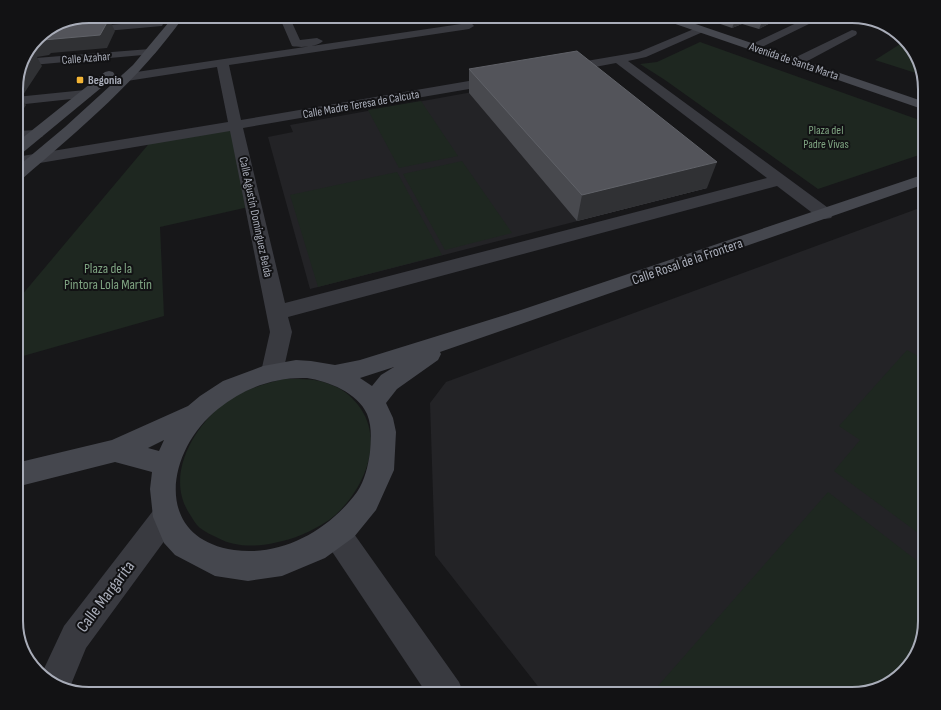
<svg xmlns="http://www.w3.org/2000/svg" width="941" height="710" font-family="'Sofia Sans Condensed',sans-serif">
  <rect width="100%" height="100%" fill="#171719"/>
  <path fill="#232326" d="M 573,74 L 707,188 L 310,289 L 268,137 L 293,132 L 290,125 Z
    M 925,206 L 925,621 L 910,665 L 884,687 L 852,694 L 544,694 L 435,555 L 430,403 L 446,382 Z"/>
  <path fill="#1e2720" d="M 905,41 L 917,57 L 922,75 L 875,60 Z
    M 700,42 L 925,122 L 925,153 L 818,189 L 665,80 L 640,64 L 657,62 Z
    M 421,101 L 458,156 L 399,168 L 368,110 Z
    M 236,126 L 253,206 L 160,227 L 164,316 L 16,358 L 16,302 L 152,140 Z
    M 462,161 L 512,233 L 445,250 L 403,174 Z
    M 397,172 L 442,255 L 318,287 L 290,195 Z
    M 907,350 L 925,360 L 925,538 L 834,471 L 860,440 L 839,426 Z
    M 283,379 C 301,379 318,378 334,386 C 345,390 354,399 361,409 C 385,445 361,496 329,520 C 311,532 294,539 274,543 C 256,547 234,547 218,538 C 212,535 205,532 200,528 C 195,524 192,517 189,513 C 164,474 196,422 230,399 C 246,389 265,384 283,379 Z
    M 828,492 L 925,567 L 925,621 L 910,665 L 884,687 L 852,694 L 651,694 Z"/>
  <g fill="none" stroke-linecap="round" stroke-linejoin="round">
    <path fill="#393a40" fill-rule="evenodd" d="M 279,16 L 289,16 L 300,40 L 317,38 L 323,41 C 317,47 300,48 292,46 Z
      M 454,16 L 465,16 L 474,26 L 469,29 L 229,65 L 241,120 L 498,76 L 502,77 L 504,80 L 502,83 L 498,84 L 243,128 L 285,303 L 767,178 L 616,63 L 563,73 L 559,72 L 557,69 L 559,66 L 563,65 L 639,52 L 701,26 L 706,29 L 705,31 L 646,57 L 628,61 L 831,210 L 834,214 L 831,218 L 825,219 L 819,218 L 777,186 L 288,317 L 292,332 L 283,372 L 280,378 L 272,381 L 264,378 L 261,372 L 270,332 L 230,131 L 16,167 L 16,157 L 228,122 L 217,67 L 127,81 L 123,80 L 121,77 L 123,74 L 461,24 Z
      M 807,18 L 812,21 L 811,23 L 758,49 L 750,49 L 748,47 L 750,45 Z
      M 158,21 L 163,24 L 162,26 L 83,33 L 78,30 L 83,27 Z
      M 852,30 L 856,31 L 857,33 L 856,35 L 800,65 L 792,65 L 790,62 L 792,59 Z
      M 150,49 L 154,50 L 156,52 L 154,54 L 21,66 L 23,59 Z
      M 85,90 L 90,91 L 92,94 L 90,97 L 16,105 L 16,97 Z
      M 37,130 L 42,131 L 44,134 L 42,137 L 16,139 L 16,131 Z
      M 166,503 L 176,507 L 180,516 L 176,525 L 86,648 L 70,687 L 45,679 L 41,675 L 64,626 L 156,507 Z
      M 337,520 L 347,524 L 459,682 L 464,694 L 427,694 L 327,544 L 323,534 L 327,524 Z"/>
    <path fill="#45474e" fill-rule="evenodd" d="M 174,16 L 184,16 C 140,79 80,129 22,179 L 16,181 L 16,168 L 65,127 L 133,65 Z
      M 657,16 L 672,16 L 925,102 L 925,110 L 658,18 Z
      M 109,71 L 113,72 L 115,75 L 113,78 L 21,154 L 16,155 L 16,143 L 105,72 Z
      M 925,174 L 925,184 L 440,352 L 441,354 L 438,360 L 397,389 L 386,403 L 393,418 L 396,432 L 394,470 L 376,510 L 354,537 L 325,558 L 282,576 L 248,581 L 215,576 L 175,555 L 164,543 L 153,517 L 150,489 L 152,472 L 115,462 L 16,487 L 16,463 L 112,440 L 188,406 L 200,396 L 223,381 L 263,366 L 296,360 L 311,361 L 335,365 L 360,360 L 521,310 ZM 394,367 L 381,375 L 372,386 L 360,378 ZM 307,378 C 328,381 358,393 367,414 C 372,426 371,439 370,452 C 368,466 365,480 357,492 C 329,530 282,557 234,550 C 152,538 166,450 218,409 C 244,388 274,377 307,378 ZM 164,440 L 159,451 L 148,448 Z"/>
  </g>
  <path fill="#48494e" d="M 700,16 L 783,16 L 759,29 L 742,24 L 732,28 L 700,17 Z
    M 469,69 L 707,188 L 577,221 L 469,93 Z"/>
  <path fill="#303134" d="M 89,16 L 123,16 L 120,22 L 111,23 L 115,31 L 107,48 L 51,53 L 49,55 L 37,57 L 42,66 L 23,95 L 19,95 L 26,105 L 16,121 L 16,84 L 24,57 L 34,43 L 43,40 L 60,27 Z
    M 737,16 L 745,16 L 742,24 L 732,28 Z
    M 765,16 L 783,16 L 759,29 L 764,17 Z
    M 717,162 L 707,188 L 577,221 L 582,195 Z"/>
  <path fill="#53545a" stroke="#606268" d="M 109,19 L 100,35 L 43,40 L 42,42 L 34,43 L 41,34 L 75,22 Z
    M 577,51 L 717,162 L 582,195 L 469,69 Z
    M 34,52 L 19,73 L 24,57 L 27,53 Z"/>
  <rect fill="#f3b434" stroke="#121214" stroke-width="1.5" x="76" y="76" width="8" height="8" rx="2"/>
  <g text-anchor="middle" stroke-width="4" stroke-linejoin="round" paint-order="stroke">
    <g font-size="12" fill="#a9adb9" stroke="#121214">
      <text transform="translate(86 58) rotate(-5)" y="4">Calle Azahar</text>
      <text transform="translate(794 61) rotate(19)" y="4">Avenida de Santa Marta</text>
      <text transform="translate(361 104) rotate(-10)" y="4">Calle Madre Teresa de Calcuta</text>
      <text transform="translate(256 217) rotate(78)" y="4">Calle Agustín Domínguez Belda</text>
    </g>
    <g font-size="12" font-weight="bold" fill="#a9adb9" stroke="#121214" text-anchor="start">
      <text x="88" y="84">Begonia</text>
    </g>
    <g font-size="12" fill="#7fa482" stroke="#121214">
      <text x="826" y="134">Plaza del<tspan x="826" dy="14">Padre Vivas</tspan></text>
    </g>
    <g font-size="14" fill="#a9adb9" stroke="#121214">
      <text transform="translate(687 261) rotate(-19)" y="5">Calle Rosal de la Frontera</text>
    </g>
    <g font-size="14" fill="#7fa482" stroke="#121214">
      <text x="108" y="273">Plaza de la<tspan x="108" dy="16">Pintora Lola Martín</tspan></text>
    </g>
    <g font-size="17" fill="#a9adb9" stroke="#121214">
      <text transform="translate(105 596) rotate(-53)" y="6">Calle Margarita</text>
    </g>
  </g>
  <path d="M0 0H941V710H0ZM89 23H852A66 66 0 0 1 918 89V621A66 66 0 0 1 852 687H89A66 66 0 0 1 23 621V89A66 66 0 0 1 89 23Z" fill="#121214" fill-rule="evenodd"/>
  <path fill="none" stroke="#a9adb9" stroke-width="2" d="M89 23H852A66 66 0 0 1 918 89V621A66 66 0 0 1 852 687H89A66 66 0 0 1 23 621V89A66 66 0 0 1 89 23Z"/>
</svg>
